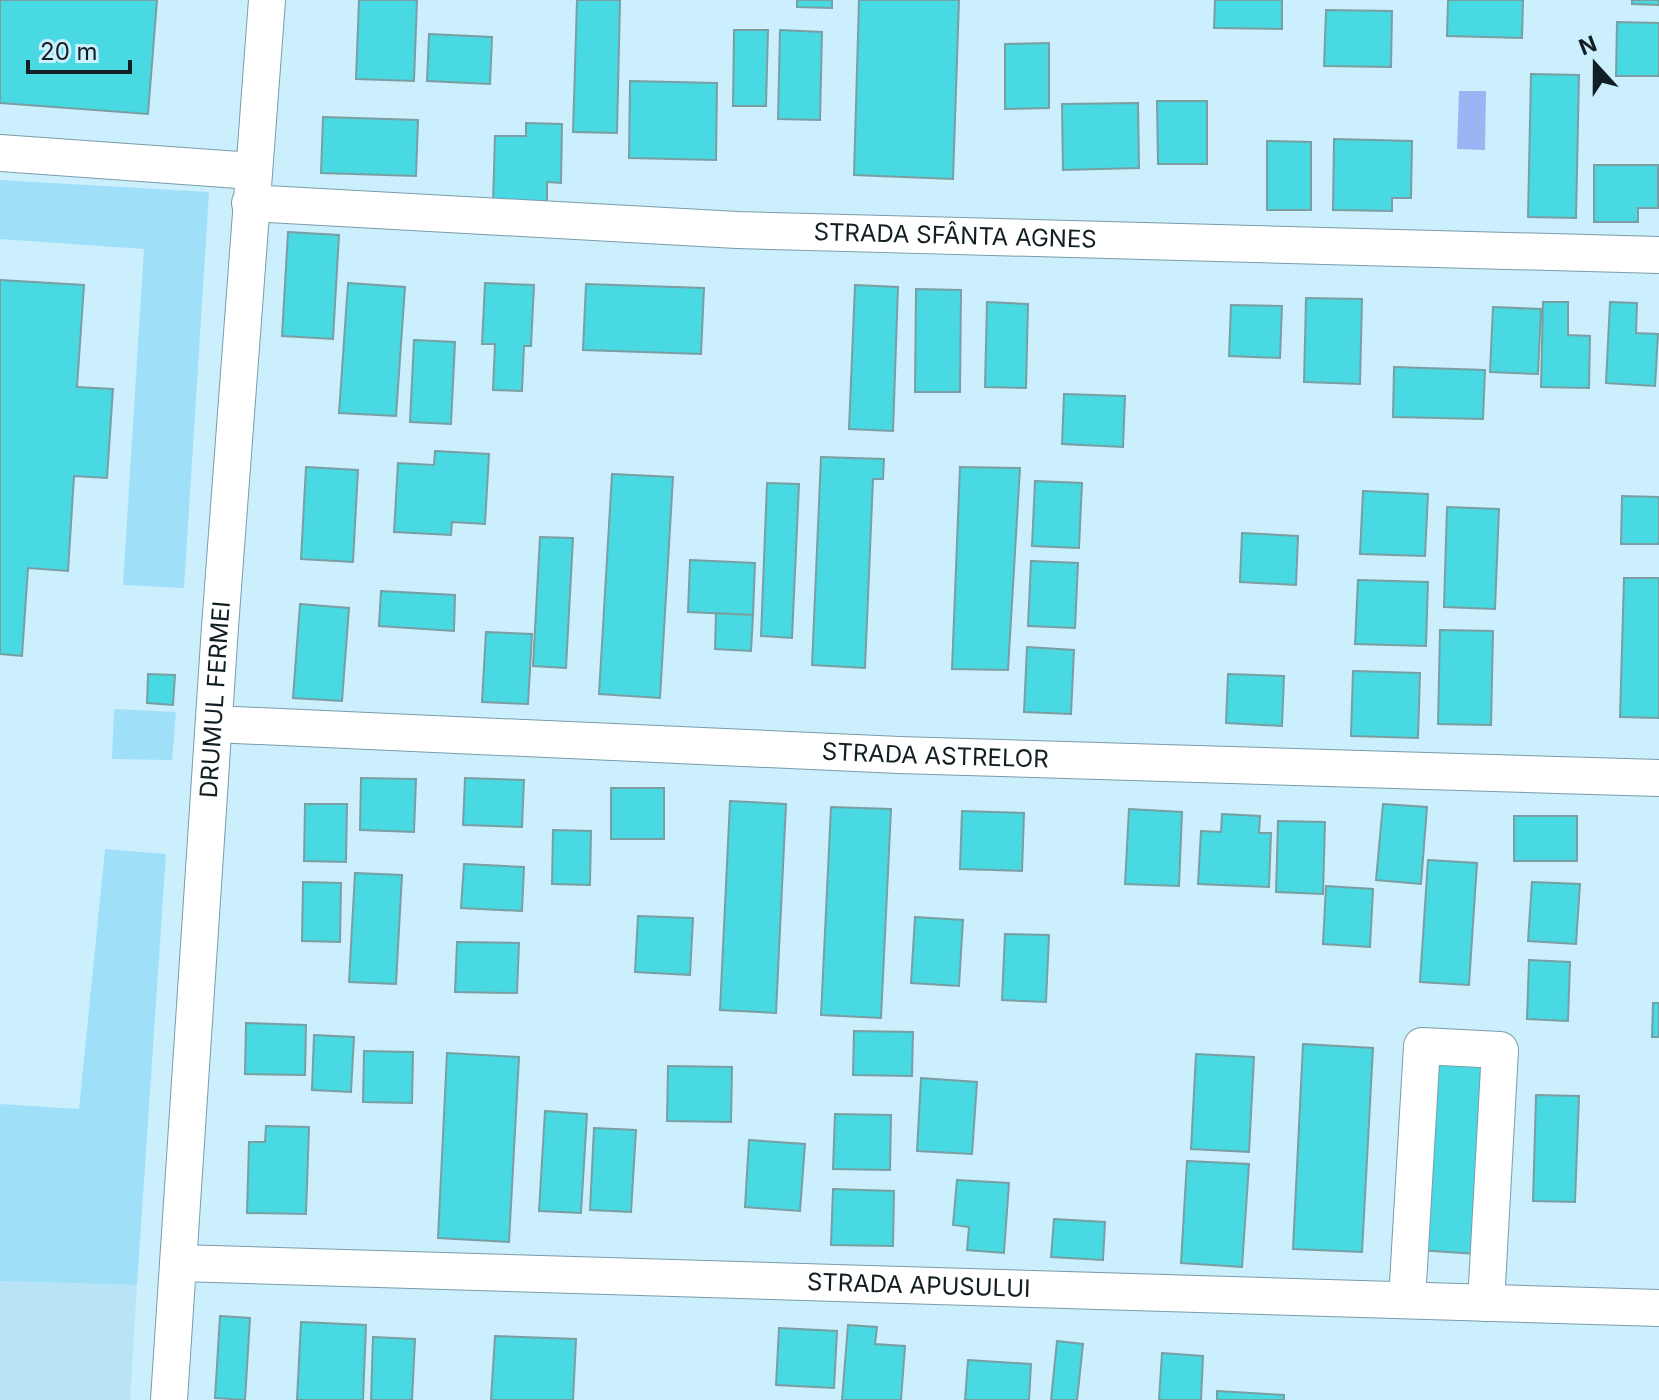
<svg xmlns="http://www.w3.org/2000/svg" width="1659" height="1400" font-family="Inter,sans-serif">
  <rect width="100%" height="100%" fill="#cbeffd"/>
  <path fill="#b8e4f6" d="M 0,1281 L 137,1285 L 130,1400 L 0,1400 Z"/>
  <path fill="#a0dff8" d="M 0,180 L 209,192 L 184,588 L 123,585 L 144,249 L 0,239 Z
    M 114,709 L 176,712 L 172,760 L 112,759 Z
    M 105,849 L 166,854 L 137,1285 L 0,1281 L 0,1104 L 79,1109 Z"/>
  <path fill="#9cb3f4" d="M 1459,91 L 1486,91 L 1485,150 L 1457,149 Z"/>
  <path fill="#49d9e3" stroke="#799fa2" stroke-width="2" d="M 0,0 L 157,0 L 148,114 L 0,103 Z
    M 359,0 L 417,0 L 414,81 L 356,79 Z
    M 577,0 L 620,0 L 617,133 L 573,132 Z
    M 797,0 L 832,0 L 832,8 L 797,7 Z
    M 859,0 L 959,0 L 953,179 L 854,175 Z
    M 1215,0 L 1282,0 L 1282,29 L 1214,28 Z
    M 1448,0 L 1523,0 L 1522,38 L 1447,36 Z
    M 1632,0 L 1659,0 L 1659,5 L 1632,4 Z
    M 1326,10 L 1392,11 L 1391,67 L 1324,66 Z
    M 1617,22 L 1659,23 L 1659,76 L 1616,76 Z
    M 734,30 L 768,30 L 766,106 L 733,106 Z
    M 780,30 L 822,32 L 820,120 L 778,119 Z
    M 429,34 L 492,37 L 490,84 L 427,81 Z
    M 1049,43 L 1049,108 L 1005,109 L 1005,44 Z
    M 1531,74 L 1579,75 L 1576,218 L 1528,217 Z
    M 630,81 L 717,83 L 716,160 L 629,158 Z
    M 1157,101 L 1207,101 L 1207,164 L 1158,164 Z
    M 1138,103 L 1139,168 L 1063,170 L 1062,104 Z
    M 323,117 L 418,120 L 416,176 L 321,173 Z
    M 526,123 L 562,124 L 561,183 L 547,182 L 547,204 L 493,203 L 495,136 L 526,136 Z
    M 1334,139 L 1412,141 L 1411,198 L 1392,198 L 1392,211 L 1333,210 Z
    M 1267,141 L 1311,142 L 1311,210 L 1267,210 Z
    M 1594,165 L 1658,165 L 1658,208 L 1638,208 L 1638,222 L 1594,222 Z
    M 288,232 L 339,235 L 333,339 L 282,336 Z
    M 0,280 L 84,285 L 77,387 L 113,389 L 107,478 L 74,476 L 68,571 L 28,568 L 22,656 L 0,654 Z
    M 348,283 L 405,287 L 396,416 L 339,413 Z
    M 485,283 L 534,285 L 531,346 L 524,346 L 522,391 L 493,390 L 495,344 L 482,344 Z
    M 586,284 L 704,288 L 701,354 L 583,350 Z
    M 855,285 L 898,287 L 893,431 L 849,429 Z
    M 916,289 L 961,290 L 960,392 L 915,392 Z
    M 1306,298 L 1362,299 L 1360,384 L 1304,382 Z
    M 987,302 L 1028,304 L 1026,388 L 985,387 Z
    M 1543,302 L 1568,302 L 1568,335 L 1590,336 L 1589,388 L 1541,387 Z
    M 1610,302 L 1637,303 L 1636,333 L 1658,334 L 1655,386 L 1606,383 Z
    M 1231,305 L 1282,306 L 1280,358 L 1229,356 Z
    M 1493,307 L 1541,309 L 1538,374 L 1490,372 Z
    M 414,340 L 455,342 L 451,424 L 410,422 Z
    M 1394,367 L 1485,370 L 1483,419 L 1393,417 Z
    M 1064,394 L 1125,396 L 1123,447 L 1062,444 Z
    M 435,451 L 489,454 L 485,524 L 452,522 L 451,535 L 394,532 L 398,463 L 434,465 Z
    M 821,457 L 884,459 L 883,479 L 873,479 L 865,668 L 812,665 Z
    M 306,467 L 358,470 L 353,562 L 301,559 Z
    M 960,467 L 1020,468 L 1008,670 L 952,669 Z
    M 612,474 L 673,477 L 660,698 L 599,694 Z
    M 1035,481 L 1082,483 L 1079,548 L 1032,546 Z
    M 767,483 L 799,484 L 792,638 L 761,636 Z
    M 1363,491 L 1428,494 L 1425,556 L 1360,554 Z
    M 1622,496 L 1659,497 L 1659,544 L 1621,544 Z
    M 1447,507 L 1499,509 L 1495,609 L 1444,607 Z
    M 1242,533 L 1298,536 L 1296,585 L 1240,582 Z
    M 540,537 L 573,538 L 566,668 L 533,666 Z
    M 690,560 L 755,563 L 753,615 L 688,612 Z
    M 1031,561 L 1078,563 L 1075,628 L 1028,626 Z
    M 1624,578 L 1659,578 L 1659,718 L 1620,717 Z
    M 1358,580 L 1428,582 L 1426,646 L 1355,644 Z
    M 381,591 L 455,595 L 454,631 L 379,626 Z
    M 300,604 L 349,608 L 342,701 L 293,698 Z
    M 716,613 L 753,615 L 751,651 L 715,649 Z
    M 1440,630 L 1493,631 L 1491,725 L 1438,724 Z
    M 486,632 L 532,634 L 528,704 L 482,702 Z
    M 1027,647 L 1074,650 L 1071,714 L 1024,712 Z
    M 1353,671 L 1420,673 L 1418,738 L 1351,736 Z
    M 148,674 L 175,675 L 173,705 L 147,703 Z
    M 1228,674 L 1284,676 L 1282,726 L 1226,723 Z
    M 361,778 L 416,779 L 414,832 L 360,830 Z
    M 465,778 L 524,780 L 522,827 L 463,825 Z
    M 611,788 L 664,788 L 664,839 L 611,839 Z
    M 730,801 L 786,804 L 776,1013 L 720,1010 Z
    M 305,804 L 347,804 L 346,862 L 304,861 Z
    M 1383,804 L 1427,807 L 1421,884 L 1376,880 Z
    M 831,807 L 891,809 L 881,1018 L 821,1015 Z
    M 1129,809 L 1182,812 L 1179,886 L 1125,884 Z
    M 962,811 L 1024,813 L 1022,871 L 960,869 Z
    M 1222,814 L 1260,816 L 1259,833 L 1271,833 L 1269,887 L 1198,884 L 1201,831 L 1221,832 Z
    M 1514,816 L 1577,816 L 1577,861 L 1514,861 Z
    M 1278,821 L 1325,822 L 1323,894 L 1276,892 Z
    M 553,830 L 591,831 L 590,885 L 552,884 Z
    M 1428,860 L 1477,863 L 1469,985 L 1420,982 Z
    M 464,864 L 524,867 L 522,911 L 461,908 Z
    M 355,873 L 402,875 L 396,984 L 349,982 Z
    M 303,882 L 341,883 L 340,942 L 302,941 Z
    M 1532,882 L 1580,884 L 1576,944 L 1528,941 Z
    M 1326,886 L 1373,889 L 1370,947 L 1323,944 Z
    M 638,916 L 693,918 L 690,975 L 635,972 Z
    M 915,917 L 963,920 L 959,986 L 911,983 Z
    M 1005,934 L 1049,935 L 1046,1002 L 1002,1000 Z
    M 457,942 L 519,943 L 517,993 L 455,992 Z
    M 1529,960 L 1570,962 L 1568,1021 L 1527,1019 Z
    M 1653,1003 L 1659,1003 L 1659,1037 L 1652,1037 Z
    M 246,1023 L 306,1025 L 305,1075 L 245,1074 Z
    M 854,1031 L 913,1032 L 912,1076 L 853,1075 Z
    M 314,1035 L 354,1037 L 351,1092 L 312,1090 Z
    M 1303,1044 L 1373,1048 L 1362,1252 L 1293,1249 Z
    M 364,1051 L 413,1052 L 412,1103 L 363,1102 Z
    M 447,1053 L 519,1057 L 509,1242 L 438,1238 Z
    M 1196,1054 L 1254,1057 L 1249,1152 L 1191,1149 Z
    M 1433,1054 L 1489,1058 L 1476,1254 L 1419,1250 Z
    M 668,1066 L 732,1067 L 731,1122 L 667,1121 Z
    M 921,1078 L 977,1082 L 972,1154 L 917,1151 Z
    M 1536,1095 L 1579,1096 L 1575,1202 L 1533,1201 Z
    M 545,1111 L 587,1114 L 581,1213 L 539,1211 Z
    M 835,1114 L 891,1115 L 890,1170 L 833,1169 Z
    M 266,1126 L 309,1127 L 306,1214 L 247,1213 L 249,1142 L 265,1142 Z
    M 594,1128 L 636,1130 L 631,1212 L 590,1210 Z
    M 749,1140 L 805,1144 L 800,1211 L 745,1207 Z
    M 1187,1161 L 1249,1164 L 1242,1267 L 1181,1263 Z
    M 957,1180 L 1009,1183 L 1004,1253 L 967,1250 L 969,1227 L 953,1225 Z
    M 833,1189 L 894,1191 L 893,1246 L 831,1245 Z
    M 1054,1219 L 1105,1222 L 1103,1260 L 1051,1257 Z
    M 220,1316 L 250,1318 L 245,1400 L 215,1398 Z
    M 301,1322 L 366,1325 L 363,1400 L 297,1400 Z
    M 848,1325 L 877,1327 L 875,1344 L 905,1346 L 901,1400 L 842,1400 Z
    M 779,1328 L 837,1331 L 834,1388 L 776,1385 Z
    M 495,1336 L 576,1339 L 573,1400 L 491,1400 Z
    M 373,1337 L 415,1339 L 412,1400 L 371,1400 Z
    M 1057,1341 L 1083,1344 L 1077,1400 L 1051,1400 Z
    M 1162,1353 L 1203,1356 L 1201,1400 L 1159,1400 Z
    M 968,1360 L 1031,1364 L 1029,1400 L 965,1400 Z
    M 1217,1391 L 1284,1395 L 1284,1400 L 1217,1400 Z"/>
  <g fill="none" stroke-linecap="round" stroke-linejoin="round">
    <defs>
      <g id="minor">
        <path d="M 0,153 L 253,171"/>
        <path id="s1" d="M 250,203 L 737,230 L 1659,255"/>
        <path id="s2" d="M 214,724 L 899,755 L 1659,778"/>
        <path id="s3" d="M 179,1263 L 1659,1308"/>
        <path d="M 1407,1300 L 1422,1046 L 1500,1050 L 1486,1303"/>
        <path id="s4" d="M 169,1400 L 220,627 L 267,0"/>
      </g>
    </defs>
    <use href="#minor" stroke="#7a9ca9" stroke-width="38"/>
    <use href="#minor" stroke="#fff" stroke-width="36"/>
  </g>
  <g text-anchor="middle" stroke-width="6" stroke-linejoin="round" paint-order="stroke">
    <g font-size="24" fill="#111e23" stroke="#cbeffd">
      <text dy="8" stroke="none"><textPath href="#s1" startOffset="706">STRADA SFÂNTA AGNES</textPath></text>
      <text dy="8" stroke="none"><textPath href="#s4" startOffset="702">DRUMUL FERMEI</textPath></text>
      <text dy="8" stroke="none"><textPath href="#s2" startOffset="722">STRADA ASTRELOR</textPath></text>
      <text dy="8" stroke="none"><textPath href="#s3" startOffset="740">STRADA APUSULUI</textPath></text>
    </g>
  </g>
  <g transform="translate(1595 64) rotate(339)" stroke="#cbeffd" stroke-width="6" paint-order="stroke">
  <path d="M0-6L14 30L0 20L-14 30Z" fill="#111e23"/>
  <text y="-12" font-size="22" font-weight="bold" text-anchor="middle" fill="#111e23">N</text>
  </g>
  <path d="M28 60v12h102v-12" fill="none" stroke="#111e23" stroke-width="4"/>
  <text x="40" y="60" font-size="24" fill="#111e23" stroke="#cbeffd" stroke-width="6" paint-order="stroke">20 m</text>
</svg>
